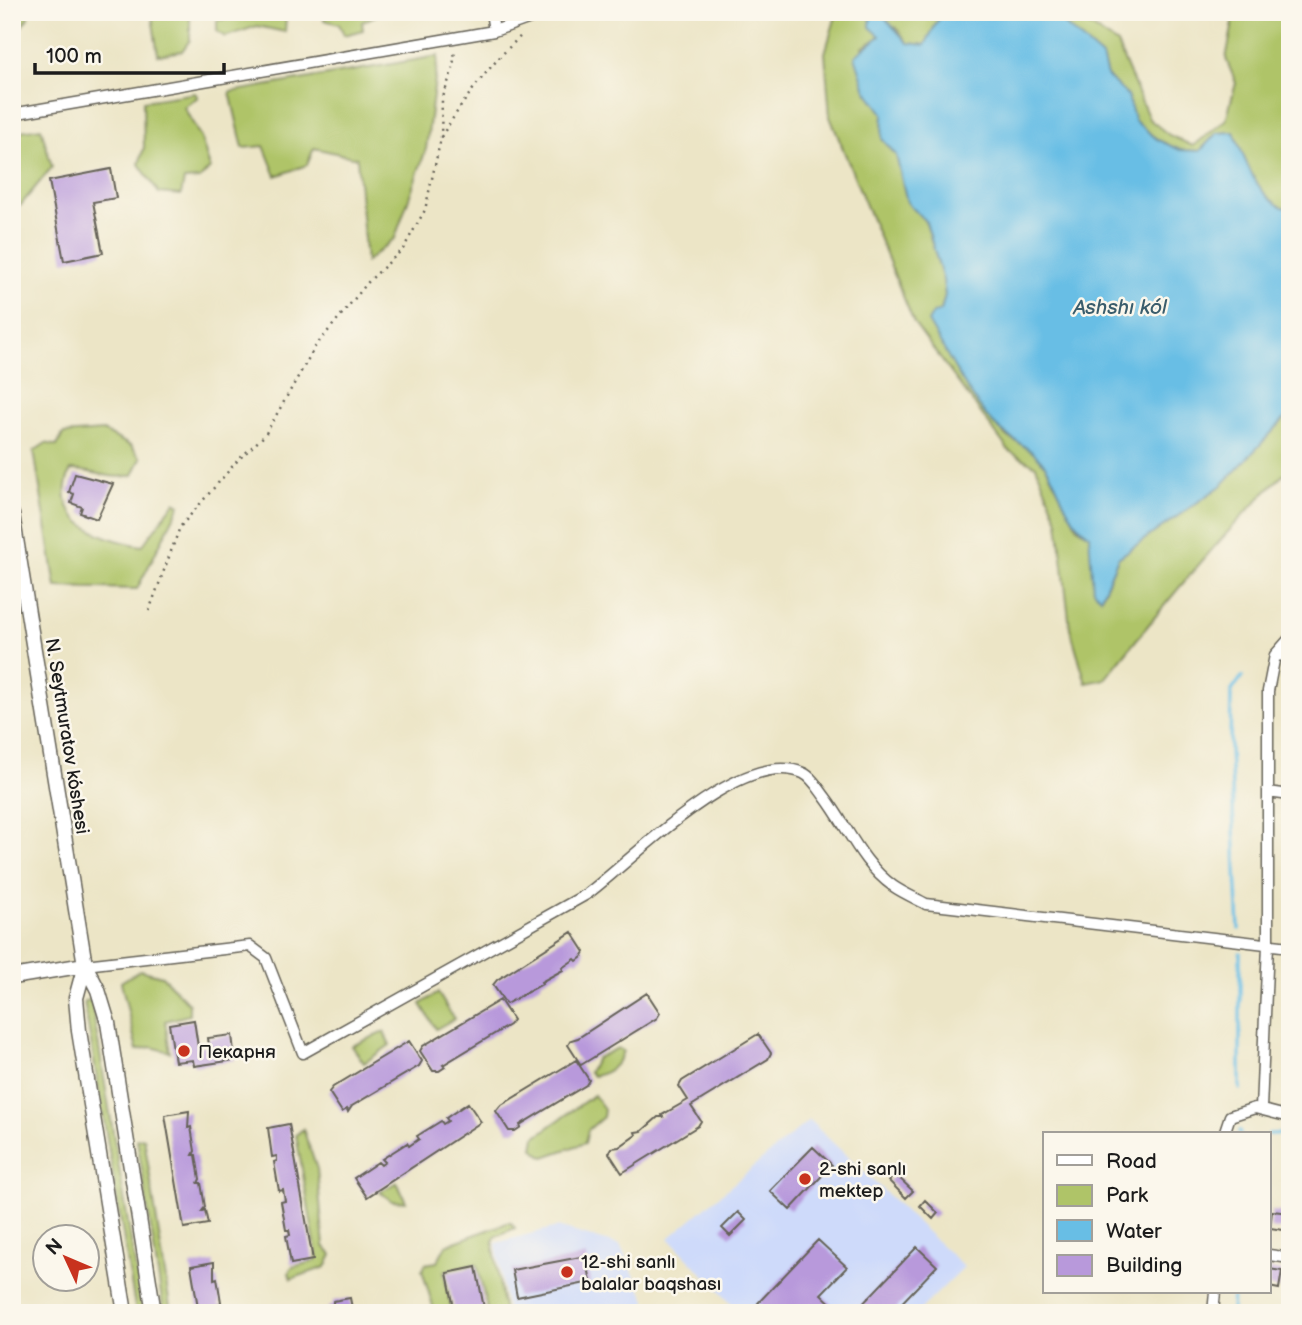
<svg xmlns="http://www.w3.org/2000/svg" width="1302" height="1325" font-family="'Balsamiq Sans',sans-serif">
  <rect width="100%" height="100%" fill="#fbf7ec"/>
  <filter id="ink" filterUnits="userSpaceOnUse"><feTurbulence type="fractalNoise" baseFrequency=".0143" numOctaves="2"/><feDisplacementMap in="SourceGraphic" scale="14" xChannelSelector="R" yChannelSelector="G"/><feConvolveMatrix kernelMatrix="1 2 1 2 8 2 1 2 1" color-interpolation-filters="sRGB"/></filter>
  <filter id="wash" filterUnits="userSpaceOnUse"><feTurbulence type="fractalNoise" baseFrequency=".00686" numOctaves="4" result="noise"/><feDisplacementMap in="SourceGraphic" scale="28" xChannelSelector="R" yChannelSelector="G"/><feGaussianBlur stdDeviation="1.57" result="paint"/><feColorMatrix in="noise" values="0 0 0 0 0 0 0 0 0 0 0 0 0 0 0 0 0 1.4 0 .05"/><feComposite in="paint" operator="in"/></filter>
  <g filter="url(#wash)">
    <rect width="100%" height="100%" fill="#ece5c6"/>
    <path fill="#cedafa" d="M 809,1120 L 964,1267 L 917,1313 L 740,1313 L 669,1238 Z
      M 557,1227 L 620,1245 L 652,1313 L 507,1313 L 496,1243 Z"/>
    <path fill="#afc468" stroke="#667042" stroke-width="2" d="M 12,12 L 27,12 L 29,17 L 12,38 Z
      M 156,12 L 190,12 L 190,40 L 182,51 L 158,55 L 152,16 Z
      M 271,12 L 282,12 L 286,17 L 285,32 L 257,26 L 225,37 L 217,31 L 217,20 Z
      M 324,12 L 383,12 L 362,22 L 363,30 L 344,35 L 339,24 L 324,20 Z
      M 837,12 L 942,12 L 926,45 L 908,43 L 896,27 L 863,47 L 866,90 L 883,113 L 882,139 L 896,155 L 907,202 L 926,222 L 943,280 L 945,295 L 941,311 L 1004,435 L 1034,451 L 1047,468 L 1077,527 L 1090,535 L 1102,596 L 1118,558 L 1222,485 L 1290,413 L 1290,468 C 1222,533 1163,606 1105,679 L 1086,683 L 1070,628 L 1058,521 L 1036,466 L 1009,451 L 914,323 L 830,117 L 825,53 Z
      M 1050,12 L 1069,12 L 1117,44 L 1149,119 L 1169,135 L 1193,146 L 1226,120 L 1236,83 L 1226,59 L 1235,12 L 1290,12 L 1290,209 C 1259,204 1244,158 1234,132 L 1217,133 L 1200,151 L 1180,150 L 1158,140 L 1135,121 L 1127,95 L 1107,76 L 1102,57 Z
      M 438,56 L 426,149 L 395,238 L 366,262 L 357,158 L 314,148 L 307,165 L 276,176 L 264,146 L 243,148 L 230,92 Z
      M 195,93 L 198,97 L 184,107 L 201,138 L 210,168 L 200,179 L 184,180 L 181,195 L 159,193 L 139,164 L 144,147 L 143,101 Z
      M 41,128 L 52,167 L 20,206 L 12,206 L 12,132 Z
      M 103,431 L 131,446 L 141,458 L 133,475 C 112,481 93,470 71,470 C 48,520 102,539 142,546 L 175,502 L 180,505 L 137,589 L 56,587 L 34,451 L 46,443 L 57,446 L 63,434 Z
      M 140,970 L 162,976 L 189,1004 L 189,1015 L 165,1021 L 170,1052 L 151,1047 L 137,1050 L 121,982 Z
      M 438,993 L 454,1019 L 436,1029 L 421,1004 Z
      M 91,1000 L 143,1313 L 136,1313 L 84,1001 Z
      M 384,1032 L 390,1045 L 364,1063 L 352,1046 Z
      M 618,1048 L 623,1051 C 618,1065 608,1074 593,1076 L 589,1072 L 597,1058 Z
      M 594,1095 L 604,1109 L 603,1117 L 588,1130 L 585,1143 L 544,1157 L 533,1148 L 535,1137 Z
      M 303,1129 L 317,1169 L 324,1246 L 332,1255 L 326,1267 L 291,1279 L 289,1273 L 292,1267 L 316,1261 L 317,1256 L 296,1135 Z
      M 144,1138 L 171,1313 L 164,1313 L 137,1139 Z
      M 397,1182 L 406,1202 L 392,1201 L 380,1192 Z
      M 510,1222 L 515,1228 L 496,1236 L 493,1241 L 504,1313 L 488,1313 L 477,1264 L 444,1271 L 452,1313 L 435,1313 L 422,1270 L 425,1264 L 437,1262 L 446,1245 Z"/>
    <path fill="#68bee5" stroke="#426d80" stroke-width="2" d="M 942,12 L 1050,12 L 1102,57 L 1107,76 L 1127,95 L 1135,121 L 1158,140 L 1180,150 L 1200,151 L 1217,133 L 1234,132 C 1244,158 1259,204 1290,209 L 1290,413 L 1222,485 L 1118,558 L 1101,597 L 1093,590 L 1089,535 C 1065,518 1062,492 1047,468 C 1033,446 1009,441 993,423 C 970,399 946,352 928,322 L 933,313 L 941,311 L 945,295 L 943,280 L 926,222 L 907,202 L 896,155 L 882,139 L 883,113 L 866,90 L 855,56 L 880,36 L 870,27 L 871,14 L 884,17 L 908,43 L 925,45 Z"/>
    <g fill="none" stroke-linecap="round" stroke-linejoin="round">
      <path stroke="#68bee5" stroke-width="3.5" d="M 1239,929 L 1230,749 L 1231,692 L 1242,677
        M 1240,1089 L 1240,953
        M 1239,1131 L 1240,1134
        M 1269,1134 L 1290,1133
        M 1232,1313 L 1233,1292"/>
    </g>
    <g id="blocks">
      <path fill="#b899db" d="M 111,169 L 116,198 L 93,202 L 103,253 L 64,261 L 49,181 Z
        M 75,474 L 113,484 L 97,519 L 80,513 L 82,507 L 71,503 L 74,494 L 69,492 Z
        M 572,932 L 585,952 L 582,957 L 577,961 L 575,959 L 562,968 L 563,970 L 541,982 L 542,984 L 506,1004 L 493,985 L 497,980 Z
        M 647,993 L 660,1013 L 657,1018 L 581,1065 L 568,1045 L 571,1040 L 578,1038 Z
        M 500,1000 L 513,1020 L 509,1025 L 443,1065 L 445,1067 L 439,1071 L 433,1071 L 420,1051 L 423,1046 Z
        M 194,1020 L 198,1047 L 209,1045 L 208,1038 L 232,1035 L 235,1060 L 194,1066 L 193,1060 L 175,1062 L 169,1024 Z
        M 758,1034 L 771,1053 L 768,1059 L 691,1106 L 701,1121 L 698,1126 L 622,1173 L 609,1153 L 612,1148 L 619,1147 L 636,1135 L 635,1132 L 642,1131 L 658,1117 L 663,1117 L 662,1115 L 688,1100 L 679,1086 L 682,1081 Z
        M 409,1041 L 422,1061 L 419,1066 L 352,1106 L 348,1112 L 347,1109 L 342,1112 L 329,1092 L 333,1087 Z
        M 576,1060 L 589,1080 L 586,1085 L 520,1125 L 521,1127 L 515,1131 L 509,1131 L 496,1111 L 500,1106 Z
        M 468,1103 L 481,1122 L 367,1197 L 354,1178 L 378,1162 L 381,1165 L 385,1162 L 382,1159 L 407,1143 L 409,1146 L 419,1139 L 417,1136 L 441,1121 L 443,1124 L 448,1121 L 446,1118 Z
        M 189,1111 L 188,1128 L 191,1127 L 195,1151 L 193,1155 L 196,1155 L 200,1179 L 198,1183 L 201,1183 L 205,1207 L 202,1211 L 205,1210 L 208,1224 L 184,1228 L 165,1115 Z
        M 289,1124 L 313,1260 L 291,1264 L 286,1236 L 290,1235 L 289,1230 L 286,1230 L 281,1202 L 285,1201 L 283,1190 L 279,1191 L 274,1162 L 277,1161 L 277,1156 L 272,1157 L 268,1128 Z
        M 813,1147 L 832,1165 L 790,1210 L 770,1191 Z
        M 895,1174 L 913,1191 L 906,1198 L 889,1181 Z
        M 925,1200 L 938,1213 L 933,1219 L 920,1206 Z
        M 1272,1211 L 1290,1213 L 1290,1231 L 1270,1228 Z
        M 738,1212 L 746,1220 L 730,1236 L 722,1228 Z
        M 818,1240 L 847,1267 L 821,1294 L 841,1313 L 768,1313 L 758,1303 Z
        M 917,1247 L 937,1266 L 892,1313 L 854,1313 Z
        M 586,1256 L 591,1282 L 517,1297 L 512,1270 Z
        M 214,1262 L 214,1279 L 217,1278 L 221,1302 L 218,1306 L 222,1305 L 223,1313 L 199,1313 L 191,1266 Z
        M 476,1267 L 485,1313 L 455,1313 L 447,1273 Z
        M 1269,1269 L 1282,1271 L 1279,1289 L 1269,1287 Z
        M 350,1298 L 353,1313 L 329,1313 L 328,1307 L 333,1306 L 333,1301 Z"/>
    </g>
  </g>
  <g filter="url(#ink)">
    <use href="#blocks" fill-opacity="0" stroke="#656258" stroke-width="2"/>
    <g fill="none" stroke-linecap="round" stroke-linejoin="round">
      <defs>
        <path id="minor" d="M 491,12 L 494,31
          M 12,114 L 494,31 L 547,12
          M 1275,655 L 1290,656
          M 1268,792 L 1290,795
          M 85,965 L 250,946 L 266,958 L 303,1053 L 587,894 C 634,859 741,746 803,773 C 812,777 819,789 825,797 C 847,826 862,864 893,886 C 903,893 915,898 926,904 L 1290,947
          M 1261,1109 L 1268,945 L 1268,691 L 1275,655 L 1290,638
          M 1224,1134 L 1230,1116 L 1255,1108 L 1290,1117
          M 1269,1255 L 1290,1258
          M 1213,1313 L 1215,1292"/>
        <path id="tertiary" d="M 12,514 L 85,965 L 98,990 L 108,1023 L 154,1313
          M 85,965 L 76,998 L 79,1031 L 125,1313
          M 12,977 L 85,965"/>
      </defs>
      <use href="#minor" stroke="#656258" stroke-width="13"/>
      <use href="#tertiary" stroke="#656258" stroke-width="17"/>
      <path stroke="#656258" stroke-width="2.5" stroke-dasharray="2 5" stroke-linecap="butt" d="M 441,137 C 465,98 489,65 523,34
        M 149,611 L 180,527 L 238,460 L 265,435 L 315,347 L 369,281 L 403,249 L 425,210 L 441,138 L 442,100 L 453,68 L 455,49"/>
      <use href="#minor" stroke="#fff" stroke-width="10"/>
      <use href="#tertiary" stroke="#fff" stroke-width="14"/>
    </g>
  </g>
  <g fill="#c8321e" stroke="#fbf7ec" stroke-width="2.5">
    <circle cx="184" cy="1051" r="7"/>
    <circle cx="805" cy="1179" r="7"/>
    <circle cx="567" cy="1272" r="7"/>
  </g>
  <g text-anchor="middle" stroke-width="5" stroke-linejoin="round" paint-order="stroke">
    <g font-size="19" fill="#1c1c1c" stroke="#fbf7ec">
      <text transform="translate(68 736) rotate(81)" y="7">N. Seytmuratov kóshesi</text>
    </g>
    <g font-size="19" fill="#1c1c1c" stroke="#fbf7ec" text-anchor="start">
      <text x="198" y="1058">Пекарня</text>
      <text x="819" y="1175">2-shi sanlı<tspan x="819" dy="22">mektep</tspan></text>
      <text x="581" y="1268">12-shi sanlı<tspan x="581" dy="22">balalar baqshası</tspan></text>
    </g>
    <g font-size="21" font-style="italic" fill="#3a5d6c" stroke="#fbf7ec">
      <text x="1120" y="314">Ashshı kól</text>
    </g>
  </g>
  <rect width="1302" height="1325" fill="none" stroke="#fbf7ec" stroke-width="42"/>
  <rect x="1043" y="1132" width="228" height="161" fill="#fbf7ec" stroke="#a29f99" stroke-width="2"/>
  <rect x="1057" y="1155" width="35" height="10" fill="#ffffff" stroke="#a29f99" stroke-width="2"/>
  <text x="1106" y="1168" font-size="21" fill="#1c1c1c">Road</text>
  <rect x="1057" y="1185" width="35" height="21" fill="#afc468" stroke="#a29f99" stroke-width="2"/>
  <text x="1106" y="1202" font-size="21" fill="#1c1c1c">Park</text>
  <rect x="1057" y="1220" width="35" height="21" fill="#68bee5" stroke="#a29f99" stroke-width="2"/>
  <text x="1106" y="1238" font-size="21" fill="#1c1c1c">Water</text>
  <rect x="1057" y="1255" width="35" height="21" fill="#b899db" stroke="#a29f99" stroke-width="2"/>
  <text x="1106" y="1272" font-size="21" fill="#1c1c1c">Building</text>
  <g transform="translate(66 1258) rotate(314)"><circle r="33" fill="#fbf7ec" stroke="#a29f99" stroke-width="2"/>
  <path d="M0-5L12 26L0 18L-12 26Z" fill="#c8321e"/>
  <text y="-10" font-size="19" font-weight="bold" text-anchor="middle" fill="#1c1c1c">N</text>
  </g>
  <path d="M35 63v10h189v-10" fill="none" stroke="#1c1c1c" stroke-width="3.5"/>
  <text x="46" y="63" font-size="21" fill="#1c1c1c" stroke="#fbf7ec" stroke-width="5" paint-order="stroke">100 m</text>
</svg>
